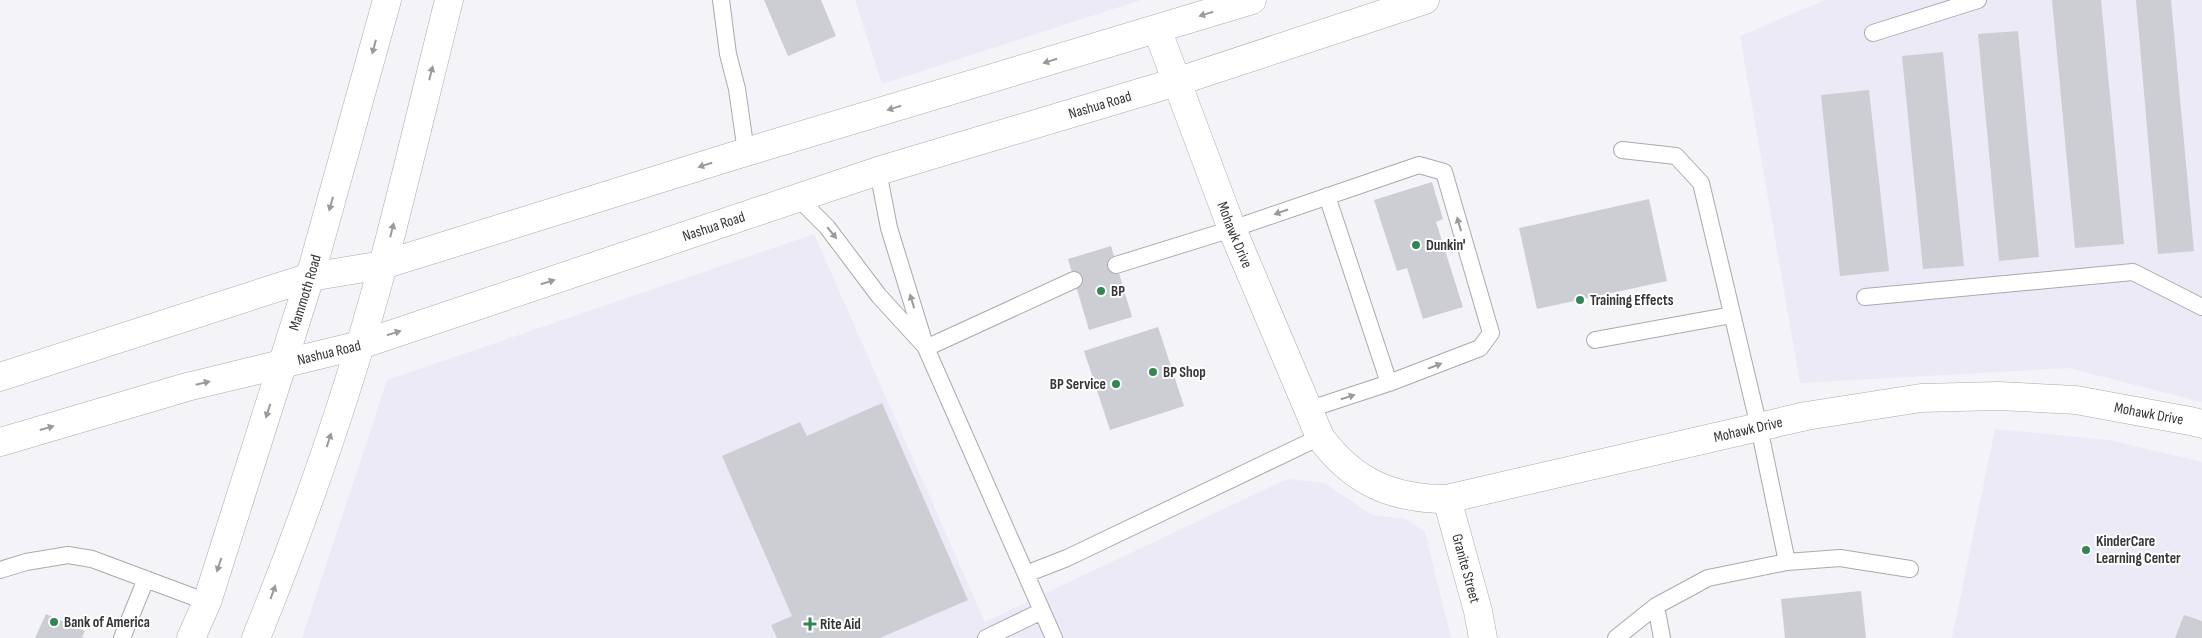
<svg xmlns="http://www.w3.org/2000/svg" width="2202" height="638" font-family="'Sofia Sans Condensed',sans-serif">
  <rect width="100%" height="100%" fill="#f4f3f8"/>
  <path fill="#eceaf7" d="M 855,0 L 1141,0 L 882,84 Z
    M 1825,0 L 2202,0 L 2202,402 L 2068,368 L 1800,383 L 1740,36 Z
    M 814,234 L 985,622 L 1287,479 L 1324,483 L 1372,515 L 1406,519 L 1425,532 L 1451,638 L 302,638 L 387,380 Z
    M 1995,429 L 2109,440 L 2202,462 L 2202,638 L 1952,638 Z"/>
  <path fill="#ccced3" d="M 764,0 L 821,0 L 836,36 L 788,56 Z
    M 2052,0 L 2101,0 L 2124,244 L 2075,248 Z
    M 2136,0 L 2171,0 L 2194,251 L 2158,254 Z
    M 2018,31 L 2039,257 L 1999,261 L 1978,34 Z
    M 1943,52 L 1964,266 L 1923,269 L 1902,56 Z
    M 1869,90 L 1889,271 L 1840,276 L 1821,95 Z
    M 1432,182 L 1443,219 L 1436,222 L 1463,307 L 1423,319 L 1407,268 L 1397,271 L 1374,200 Z
    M 1649,199 L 1667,281 L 1537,309 L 1519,228 Z
    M 1111,246 L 1132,317 L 1089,330 L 1068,259 Z
    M 1158,327 L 1184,406 L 1110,430 L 1084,351 Z
    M 882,403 L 968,600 L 880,638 L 777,638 L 771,625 L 792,616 L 722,456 L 800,422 L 807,436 Z
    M 1861,591 L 1866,638 L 1785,638 L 1781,599 Z
    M 46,614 L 85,631 L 82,637 L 85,638 L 35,638 Z
    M 2184,615 L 2202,621 L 2202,638 L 2175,638 Z"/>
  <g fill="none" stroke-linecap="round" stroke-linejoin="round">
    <defs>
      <path id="service" d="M 721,0 L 728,54 L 737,89 L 746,152
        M 1873,33 L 1978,0
        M 878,171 L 889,228 L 926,348 L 1054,638
        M 1327,196 L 1389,383
        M 798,198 L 827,227 L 879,296 L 923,344
        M 1116,265 L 1232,229 L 1419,165 L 1444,172 L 1491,333 L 1480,348 L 1389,383 L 1307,410
        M 1865,297 L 2133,272 L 2202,307
        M 1595,340 L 1732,315
        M 926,348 L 1074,280
        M 1787,562 L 1840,558 L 1910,569
        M 0,570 L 26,562 L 68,555 L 92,559 L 207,602
        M 1026,574 L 1067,558 L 1320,437
        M 1656,606 L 1662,638
        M 122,638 L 146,579
        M 986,638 L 1042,611
        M 1616,638 L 1656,606 L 1708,578 L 1787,562 L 1759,427 L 1701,183 L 1676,156 L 1622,150"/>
      <g id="minor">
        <path id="s1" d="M 1157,29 L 1232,229 L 1320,437 C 1353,482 1392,499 1447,499 L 1806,416 L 1921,398 L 1999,396 L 2076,400 L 2190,421 L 2202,424"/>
        <path id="s2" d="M 1447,499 L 1478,611 L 1483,638"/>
      </g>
      <g id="secondary">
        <path id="s3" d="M 191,638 L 207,602 L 310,277 L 387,0"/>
        <path d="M 256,638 C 305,517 349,391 383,265 C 406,177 427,88 449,0"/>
      </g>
      <g id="primary">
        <path d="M 0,377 L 310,277 L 383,265 L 746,152 L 1252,0"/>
        <path id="s4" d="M 0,442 L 187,387 L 360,345 L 878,171 L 1176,82 L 1425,0"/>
      </g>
    </defs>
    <use href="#service" stroke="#aaa9ae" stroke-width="18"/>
    <use href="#minor" stroke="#aaa9ae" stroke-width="29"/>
    <use href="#secondary" stroke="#aaa9ae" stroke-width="29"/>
    <use href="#primary" stroke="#aaa9ae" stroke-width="29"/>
    <use href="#service" stroke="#fff" stroke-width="16"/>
    <use href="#minor" stroke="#fff" stroke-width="28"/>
    <use href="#secondary" stroke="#fff" stroke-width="28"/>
    <use href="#primary" stroke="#fff" stroke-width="28"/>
  </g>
  <defs><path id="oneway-solid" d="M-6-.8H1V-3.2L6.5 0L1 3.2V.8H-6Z" transform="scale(1.25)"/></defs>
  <g fill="#9a9a9c">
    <use href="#oneway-solid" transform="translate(1206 14) rotate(163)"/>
    <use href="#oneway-solid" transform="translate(374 47) rotate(105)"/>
    <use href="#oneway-solid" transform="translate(1050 61) rotate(163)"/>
    <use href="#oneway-solid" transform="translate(431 73) rotate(-76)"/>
    <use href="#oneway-solid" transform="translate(894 108) rotate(163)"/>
    <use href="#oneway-solid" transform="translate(705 165) rotate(163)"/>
    <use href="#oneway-solid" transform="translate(331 204) rotate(105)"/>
    <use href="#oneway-solid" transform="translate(1281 212) rotate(161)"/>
    <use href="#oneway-solid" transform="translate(1459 224) rotate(-106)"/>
    <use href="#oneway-solid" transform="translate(392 230) rotate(-76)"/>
    <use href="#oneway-solid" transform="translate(832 233) rotate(51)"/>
    <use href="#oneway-solid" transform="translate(548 282) rotate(-18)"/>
    <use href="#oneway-solid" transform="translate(912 301) rotate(-107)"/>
    <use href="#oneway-solid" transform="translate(394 333) rotate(-18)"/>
    <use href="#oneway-solid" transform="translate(1435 366) rotate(-21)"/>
    <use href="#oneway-solid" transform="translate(203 383) rotate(-13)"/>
    <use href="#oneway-solid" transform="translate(1348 397) rotate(-18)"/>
    <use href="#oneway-solid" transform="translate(268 411) rotate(108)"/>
    <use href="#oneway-solid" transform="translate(47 428) rotate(-16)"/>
    <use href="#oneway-solid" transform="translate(329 440) rotate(-72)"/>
    <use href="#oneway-solid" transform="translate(219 565) rotate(108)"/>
    <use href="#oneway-solid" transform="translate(273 592) rotate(-70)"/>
  </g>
  <g fill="#338556" stroke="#fff" stroke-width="2">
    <circle cx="1416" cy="245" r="5"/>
    <circle cx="1101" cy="291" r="5"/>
    <circle cx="1580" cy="300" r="5"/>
    <circle cx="1153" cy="372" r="5"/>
    <circle cx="1116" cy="384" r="5"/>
    <circle cx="2086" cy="550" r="5"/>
    <circle cx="54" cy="622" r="5"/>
    <path d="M807.5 616.5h5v5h5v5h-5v5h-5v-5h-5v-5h5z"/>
  </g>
  <g text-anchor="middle" stroke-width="4" stroke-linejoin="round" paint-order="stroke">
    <g font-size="15" fill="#363638" stroke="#fff">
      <text dy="5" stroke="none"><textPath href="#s4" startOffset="1151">Nashua Road</textPath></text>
      <text dy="5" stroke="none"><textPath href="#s4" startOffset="746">Nashua Road</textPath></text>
      <text dy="5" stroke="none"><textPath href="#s1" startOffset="220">Mohawk Drive</textPath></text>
      <text dy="5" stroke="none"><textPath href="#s3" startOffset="364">Mammoth Road</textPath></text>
      <text dy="5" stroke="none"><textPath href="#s4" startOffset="341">Nashua Road</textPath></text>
      <text dy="5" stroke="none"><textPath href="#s1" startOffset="1301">Mohawk Drive</textPath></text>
      <text dy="5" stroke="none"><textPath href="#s1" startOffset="896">Mohawk Drive</textPath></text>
      <text dy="5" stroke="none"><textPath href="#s2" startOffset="72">Granite Street</textPath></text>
    </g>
    <g font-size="15" font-weight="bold" fill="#363638" stroke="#fff" text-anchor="start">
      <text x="1426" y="250">Dunkin'</text>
      <text x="1111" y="296">BP</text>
      <text x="1590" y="305">Training Effects</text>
      <text x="1163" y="377">BP Shop</text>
      <text x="1106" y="389" text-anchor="end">BP Service</text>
      <text x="2096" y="546">KinderCare<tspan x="2096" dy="17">Learning Center</tspan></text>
      <text x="64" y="627">Bank of America</text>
      <text x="820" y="629">Rite Aid</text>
    </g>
  </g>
</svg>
